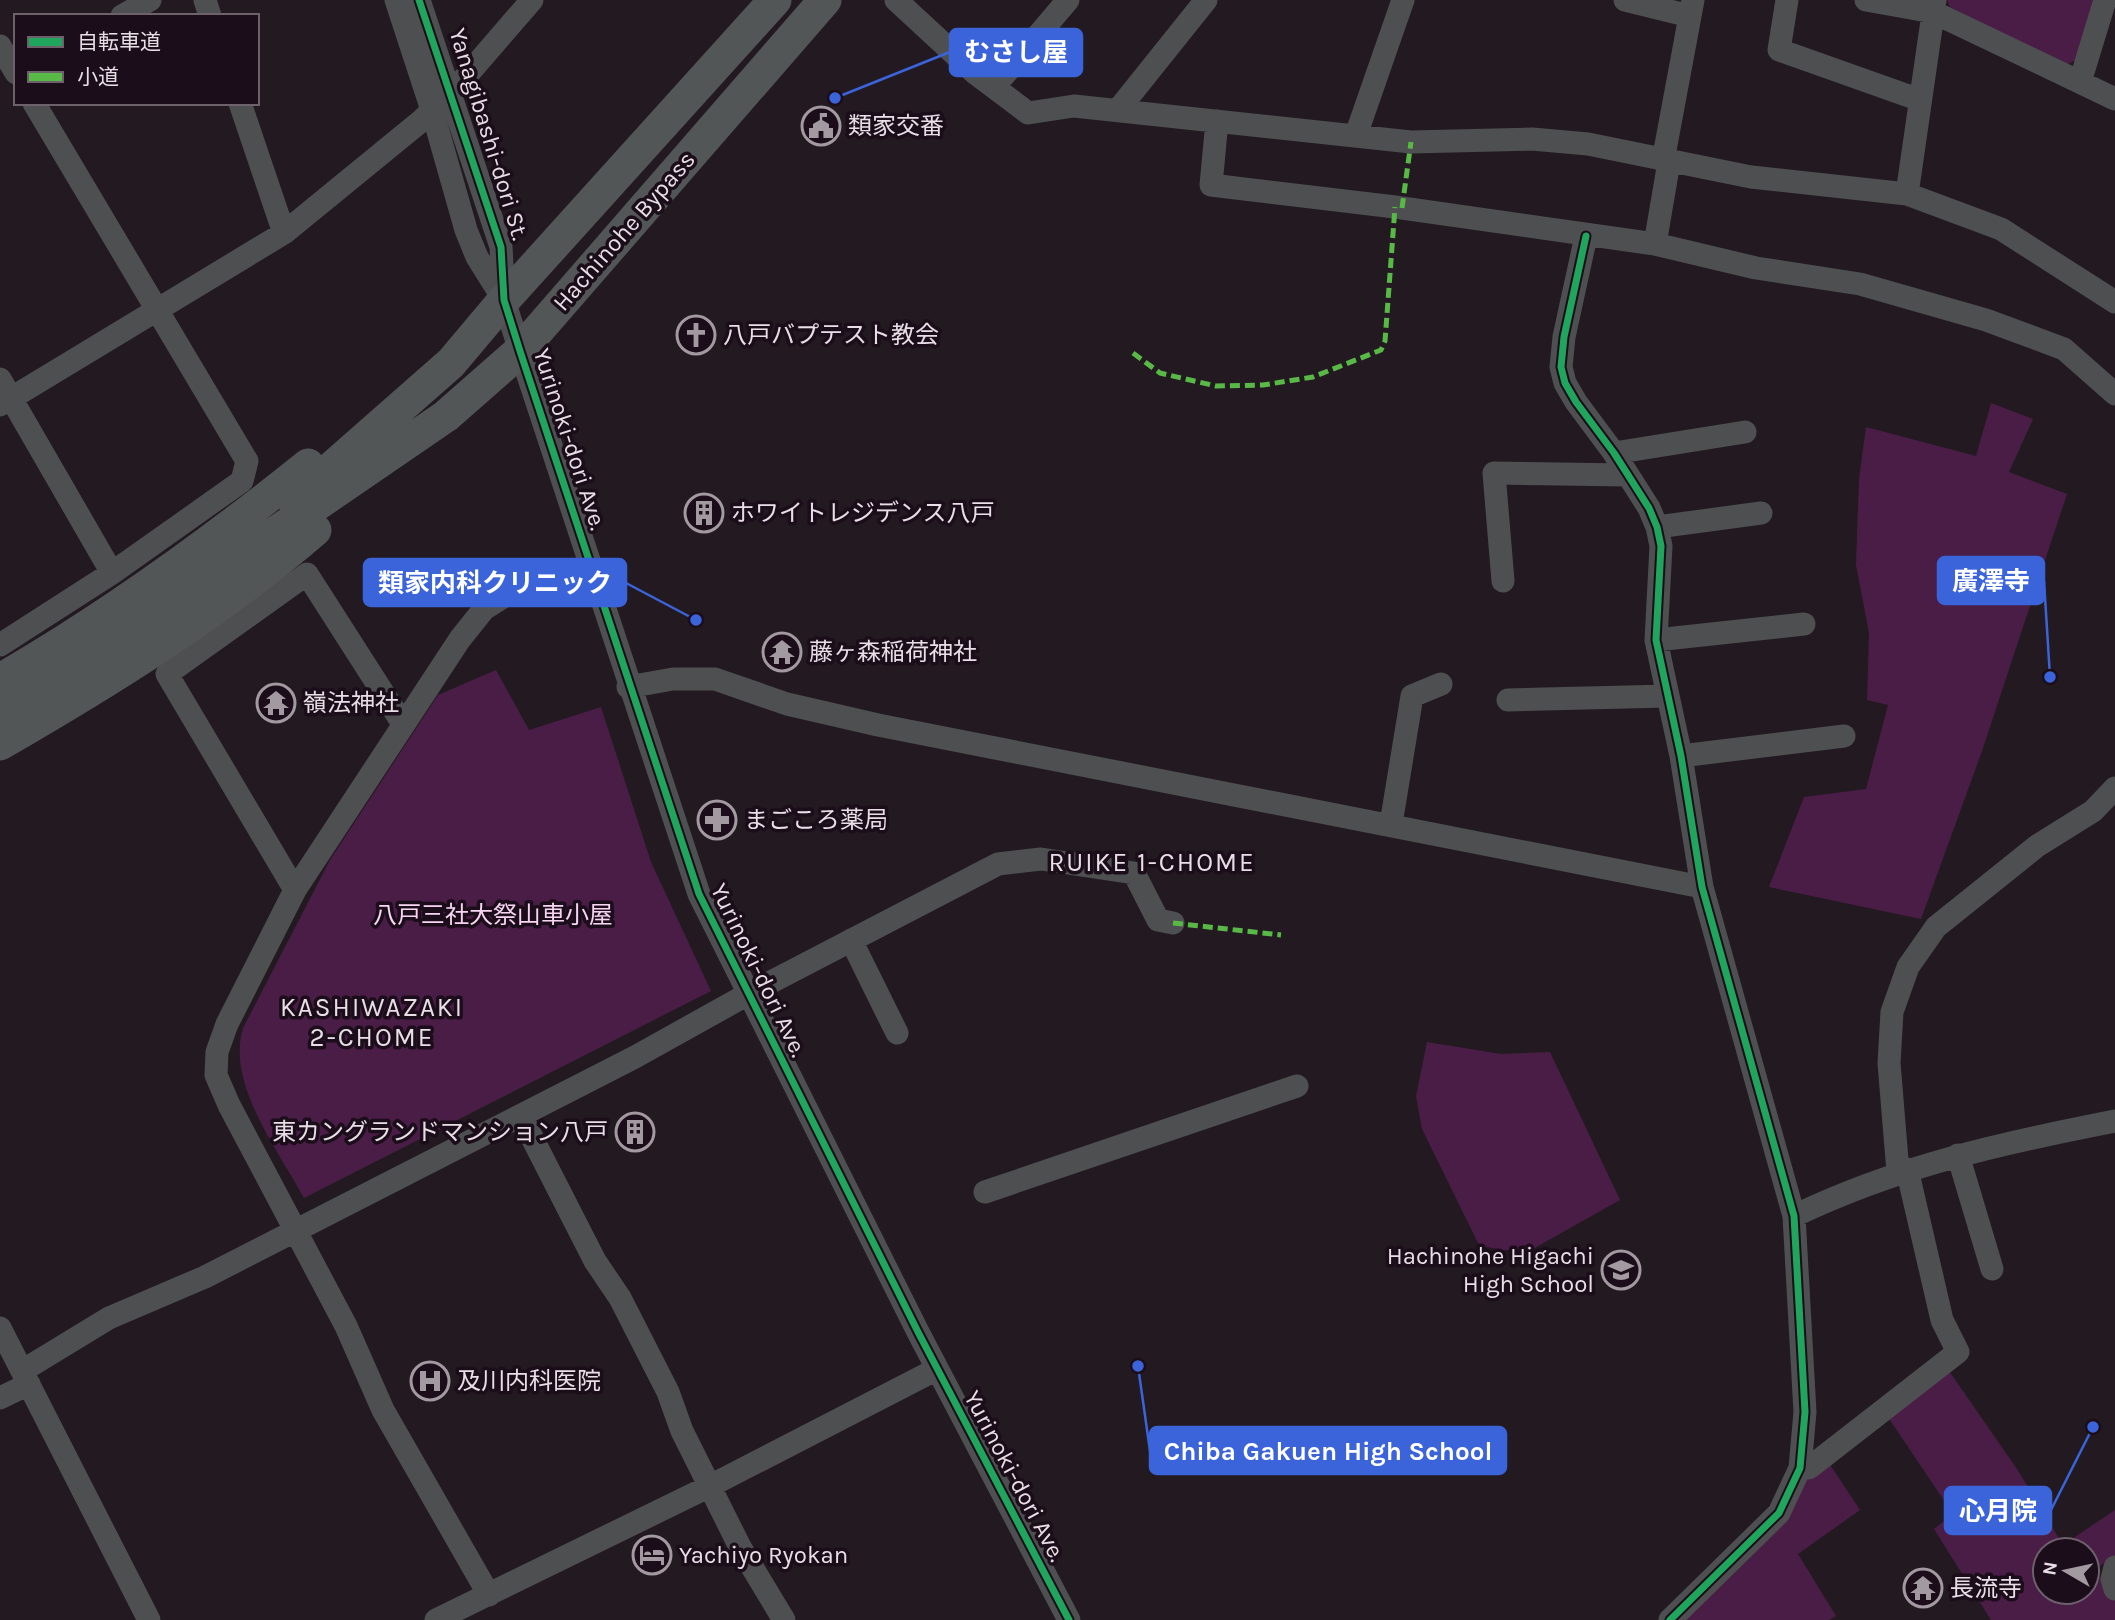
<svg xmlns="http://www.w3.org/2000/svg" width="2115" height="1620" font-family="Karla,'Noto Sans JP',sans-serif">
  <rect width="100%" height="100%" fill="#221a20"/>
  <path fill="#4a1d47" fill-rule="evenodd" d="M 1947,0 L 2096,0 L 2079,58 L 2065,66 L 1950,7 Z
    M 1991,403 L 2033,419 L 2009,472 L 2067,494 L 1982,751 L 1921,919 L 1769,887 L 1804,797 L 1866,789 L 1888,705 L 1867,700 L 1869,633 L 1856,565 L 1859,479 L 1866,427 L 1976,456 Z
    M 496,670 L 529,730 L 601,707 L 651,862 L 711,991 L 304,1198 C 278,1150 226,1083 243,1028 L 330,860 L 438,695 Z
    M 1427,1042 L 1501,1054 L 1550,1052 L 1620,1200 L 1531,1250 L 1501,1250 L 1479,1245 L 1422,1129 L 1416,1096 Z
    M 1947,1368 L 2017,1469 L 2063,1545 L 2115,1510 L 2115,1556 L 2095,1569 L 2115,1599 L 2115,1620 L 1991,1620 L 1934,1529 L 1953,1514 L 1890,1420 L 1892,1410 ZM 2045,1550 L 2087,1550 L 2087,1592 L 2045,1592 Z
    M 1829,1463 L 1860,1510 L 1798,1554 L 1836,1616 L 1829,1620 L 1680,1620 L 1807,1477 Z"/>
  <g fill="none" stroke-linecap="round" stroke-linejoin="round">
    <path stroke="#4e4f50" stroke-width="23" d="M 205,0 L 210,16
      M 396,0 L 432,110 L 466,230 L 477,257 L 502,297
      M 419,0 L 501,247 L 504,300 L 520,351 L 699,894 L 918,1332 L 1069,1620
      M 896,0 L 975,73 L 1028,113 L 1074,106 L 1411,142 L 1532,139 L 1588,144 L 1751,177 L 1907,194 L 2001,229 L 2115,302
      M 1625,0 L 1690,16
      M 1787,0 L 1779,50 L 1920,100
      M 1866,0 L 1933,12 L 2115,99
      M 122,16 L 150,0
      M 0,46 L 16,73
      M 2080,82 L 2105,0
      M 994,87 L 1068,0
      M 240,103 L 284,233
      M 1118,110 L 1206,0
      M 1217,121 L 1211,185 L 1395,207 L 1655,244 L 1756,268 L 1860,284 L 1986,320 L 2064,349 L 2115,394
      M 1356,135 L 1403,0
      M 1663,161 L 1693,0
      M 1907,194 L 1935,0
      M 1586,236 L 1564,337 L 1561,367 L 1565,383 L 1576,402 L 1614,453 L 1649,508 L 1657,527 L 1661,546 L 1656,640 L 1681,756 L 1702,887 L 1794,1216 L 1805,1412 L 1800,1468 L 1779,1513 L 1670,1620
      M 1655,244 L 1669,162
      M 0,379 L 112,573
      M 0,405 L 284,233 L 421,121 L 462,81 L 532,0
      M 1614,453 L 1745,432
      M 1657,527 L 1761,513
      M 1503,581 L 1494,473 L 1627,475
      M 1656,640 L 1804,624
      M 0,645 L 112,573 L 242,481 L 247,461 L 34,103
      M 628,687 L 673,679 L 715,679 L 787,704 L 878,725 L 1702,887
      M 1508,700 L 1668,696
      M 1681,756 L 1844,736
      M 1391,824 L 1412,696 L 1441,684
      M 295,890 L 167,674 L 307,574 L 403,724
      M 851,940 L 897,1033
      M 521,1116 L 595,1261 L 620,1298 L 668,1392 L 682,1431 L 740,1547 L 784,1620
      M 1958,1155 L 1992,1269
      M 1898,1172 L 1889,1063 L 1892,1012 L 1908,967 L 1936,927 L 2037,846 L 2093,811 L 2115,788
      M 985,1192 L 1297,1086
      M 1794,1216 C 1898,1166 2002,1143 2115,1121
      M 0,1328 L 149,1620
      M 22,1371 L 109,1318 L 205,1277 L 635,1057 L 748,994 L 998,864 L 1041,859 L 1134,873 L 1158,920 L 1173,923
      M 0,1398 L 29,1384
      M 1800,1468 L 1809,1468 L 1958,1352 L 1942,1320 L 1907,1169
      M 2115,1567 L 2112,1579 L 2115,1589
      M 489,1595 L 383,1410 L 346,1326 L 229,1105 L 216,1075 L 217,1052 L 227,1024 L 295,890 L 460,639 L 484,609 L 508,594 L 591,565
      M 436,1620 L 710,1486 L 937,1369"/>
    <path stroke="#535656" stroke-width="33" d="M 294,501 L 451,363 L 504,300 L 775,0
      M 0,680 C 109,617 210,544 308,465
      M 0,715 L 94,657 L 446,416 L 520,351 L 825,0
      M 0,744 C 109,681 219,613 315,530"/>
    <path stroke="#58b947" stroke-width="5" stroke-dasharray="10 5" stroke-linecap="butt" d="M 1402,208 L 1411,142
      M 1133,353 L 1160,373 L 1216,386 L 1263,385 L 1313,377 L 1381,350 L 1385,341 L 1395,207
      M 1173,923 L 1281,935"/>
    <defs>
      <path id="cycleway" d="M 419,0 L 501,247 L 504,300 L 520,351 L 699,894 L 918,1332 L 1069,1620
        M 1586,236 L 1564,337 L 1561,367 L 1565,383 L 1576,402 L 1614,453 L 1649,508 L 1657,527 L 1661,546 L 1656,640 L 1681,756 L 1702,887 L 1794,1216 L 1805,1412 L 1800,1468 L 1779,1513 L 1670,1620"/>
    </defs>
    <use href="#cycleway" stroke="#1b0d1a" stroke-width="11"/>
    <use href="#cycleway" stroke="#20a55d" stroke-width="7"/>
  </g>
  <defs>
    <symbol id="civic-ring" viewBox="-11 -11 22 22"><circle r="9.5" fill="#1b0d1a" stroke="#a399a1" stroke-width="1.5"/><path d="M-.6-6.5H3V-4.5H.6V-3L4-1V1h2V6H-6V1h2V-1L-.6-3ZM-1.2 2.5V6h2.4V2.5Z" fill="#a399a1"/></symbol>
    <symbol id="church-ring" viewBox="-11 -11 22 22"><circle r="9.5" fill="#1b0d1a" stroke="#a399a1" stroke-width="1.5"/><path d="M-1.2-6h2.4v3.5h3.3v2.4h-3.3V6h-2.4V-.1h-3.3v-2.4h3.3Z" fill="#a399a1"/></symbol>
    <symbol id="building-ring" viewBox="-11 -11 22 22"><circle r="9.5" fill="#1b0d1a" stroke="#a399a1" stroke-width="1.5"/><path d="M-4-6H4V6H1V3H-1V6H-4ZM-2.5-4.3h1.7v1.8h-1.7ZM.8-4.3h1.7v1.8H.8ZM-2.5-1h1.7V.8h-1.7ZM.8-1h1.7V.8H.8Z" fill="#a399a1"/></symbol>
    <symbol id="temple-ring" viewBox="-11 -11 22 22"><circle r="9.5" fill="#1b0d1a" stroke="#a399a1" stroke-width="1.5"/><path d="M0-6L5-2H3V0L6.5 2.5H4V6H1.5V3h-3V6H-4V2.5H-6.5L-3 0V-2H-5Z" fill="#a399a1"/></symbol>
    <symbol id="pharmacy-ring" viewBox="-11 -11 22 22"><circle r="9.5" fill="#1b0d1a" stroke="#a399a1" stroke-width="1.5"/><path d="M-2-6h4v4h4v4h-4v4h-4v-4h-4v-4h4Z" fill="#a399a1"/></symbol>
    <symbol id="school-ring" viewBox="-11 -11 22 22"><circle r="9.5" fill="#1b0d1a" stroke="#a399a1" stroke-width="1.5"/><path d="M0-5L7-2L0 1L-7-2ZM-4 1L0 2.5L4 1V4Q0 6-4 4Z" fill="#a399a1"/></symbol>
    <symbol id="hospital-ring" viewBox="-11 -11 22 22"><circle r="9.5" fill="#1b0d1a" stroke="#a399a1" stroke-width="1.5"/><path d="M-5-5h3v3.5h4V-5h3V5h-3V1.5h-4V5h-3Z" fill="#a399a1"/></symbol>
    <symbol id="hotel-ring" viewBox="-11 -11 22 22"><circle r="9.5" fill="#1b0d1a" stroke="#a399a1" stroke-width="1.5"/><path d="M-6-4.5h1.5V1H6V5H4.5V3h-9V5H-6ZM-4 0a1.8 1.8 0 1 1 3.6 0ZM.5 0V-2.5h3Q6-2.5 6 0Z" fill="#a399a1"/></symbol>
  </defs>
  <g fill-rule="evenodd">
    <use href="#civic-ring" x="799" y="104" width="44" height="44"/>
    <use href="#church-ring" x="674" y="313" width="44" height="44"/>
    <use href="#building-ring" x="682" y="491" width="44" height="44"/>
    <use href="#temple-ring" x="760" y="630" width="44" height="44"/>
    <use href="#temple-ring" x="254" y="681" width="44" height="44"/>
    <use href="#pharmacy-ring" x="695" y="798" width="44" height="44"/>
    <use href="#building-ring" x="613" y="1110" width="44" height="44"/>
    <use href="#school-ring" x="1599" y="1248" width="44" height="44"/>
    <use href="#hospital-ring" x="408" y="1359" width="44" height="44"/>
    <use href="#hotel-ring" x="630" y="1533" width="44" height="44"/>
    <use href="#temple-ring" x="1901" y="1566" width="44" height="44"/>
  </g>
  <g text-anchor="middle" stroke-width="7" stroke-linejoin="round" paint-order="stroke">
    <g font-size="24" fill="#e8dee6" stroke="#1b0d1a" text-anchor="start">
      <text x="848" y="134">類家交番</text>
      <text x="723" y="343">八戸バプテスト教会</text>
      <text x="731" y="521">ホワイトレジデンス八戸</text>
      <text x="809" y="660">藤ヶ森稲荷神社</text>
      <text x="303" y="711">嶺法神社</text>
      <text x="744" y="828">まごころ薬局</text>
      <text x="608" y="1140" text-anchor="end">東カングランドマンション八戸</text>
      <text x="1594" y="1264" text-anchor="end">Hachinohe Higachi<tspan x="1594" dy="28">High School</tspan></text>
      <text x="457" y="1389">及川内科医院</text>
      <text x="679" y="1563">Yachiyo Ryokan</text>
      <text x="1950" y="1596">長流寺</text>
    </g>
    <g font-size="24" fill="#e8dee6" stroke="#1b0d1a">
      <text transform="translate(489 134) rotate(73)" y="8">Yanagibashi-dori St.</text>
      <text transform="translate(624 231) rotate(-49)" y="8">Hachinohe Bypass</text>
      <text transform="translate(570 439) rotate(72)" y="8">Yurinoki-dori Ave.</text>
      <text transform="translate(759 970) rotate(64)" y="8">Yurinoki-dori Ave.</text>
      <text transform="translate(1015 1476) rotate(62)" y="8">Yurinoki-dori Ave.</text>
    </g>
    <g font-size="24" fill="#f6d4f2" stroke="#1b0d1a">
      <text x="493" y="923">八戸三社大祭山車小屋</text>
    </g>
    <g font-size="26" letter-spacing="2" fill="#e8dee6" stroke="#1b0d1a">
      <text x="1152" y="871">RUIKE 1-CHOME</text>
      <text x="372" y="1016">KASHIWAZAKI<tspan x="372" dy="30">2-CHOME</tspan></text>
    </g>
  </g>
  <path fill="none" stroke="#3b64da" stroke-width="2.5" d="M835 98L950 52M2050 677L2044 581M696 620L626 583M1138 1366L1150 1451M2093 1427L2051 1510"/>
  <g fill="#3b64da" stroke="#1b0d1a" stroke-width="2.5">
    <circle cx="835" cy="98" r="7"/>
    <circle cx="2050" cy="677" r="7"/>
    <circle cx="696" cy="620" r="7"/>
    <circle cx="1138" cy="1366" r="7"/>
    <circle cx="2093" cy="1427" r="7"/>
  </g>
  <g fill="#3b64da" stroke="#3b64da" stroke-width="2.5">
    <rect x="950" y="29" width="132" height="47" rx="7"/>
    <rect x="1938" y="557" width="106" height="47" rx="7"/>
    <rect x="364" y="559" width="262" height="47" rx="7"/>
    <rect x="1150" y="1427" width="356" height="47" rx="7"/>
    <rect x="1945" y="1487" width="106" height="47" rx="7"/>
  </g>
  <g font-size="26" text-anchor="middle" font-weight="bold" fill="#fff">
    <text x="1016" y="61">むさし屋</text>
    <text x="1991" y="590">廣澤寺</text>
    <text x="495" y="592">類家内科クリニック</text>
    <text x="1328" y="1460">Chiba Gakuen High School</text>
    <text x="1998" y="1520">心月院</text>
  </g>
  <rect x="14" y="14" width="245" height="91" fill="#1b0d1a" stroke="#6d616c" stroke-width="2"/>
  <rect x="28" y="37" width="35" height="10" fill="#20a55d" stroke="#6d616c" stroke-width="2"/>
  <text x="77" y="49" font-size="21" fill="#e8dee6">自転車道</text>
  <rect x="28" y="72" width="35" height="10" fill="#58b947" stroke="#6d616c" stroke-width="2"/>
  <text x="77" y="84" font-size="21" fill="#e8dee6">小道</text>
  <g transform="translate(2066 1571) rotate(279)"><circle r="33" fill="#1b0d1a" stroke="#6d616c" stroke-width="2"/>
  <path d="M0-5L12 26L0 18L-12 26Z" fill="#a399a1"/>
  <text y="-10" font-size="19" font-weight="bold" text-anchor="middle" fill="#e8dee6">N</text>
  </g>
</svg>
